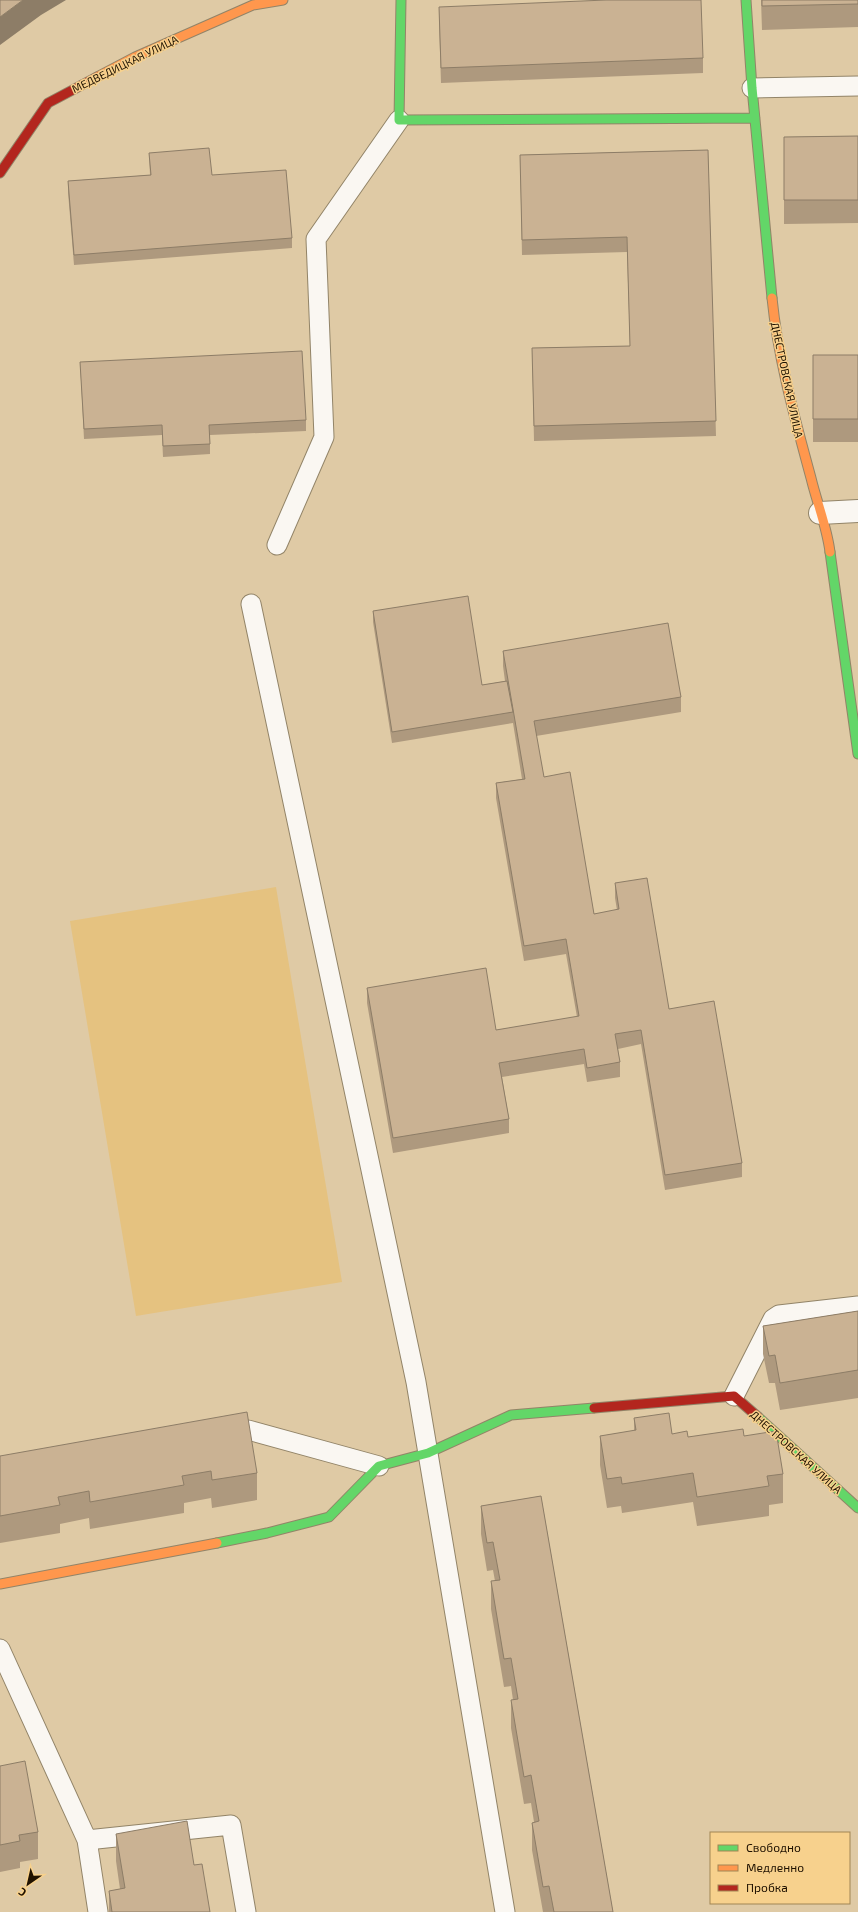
<svg xmlns="http://www.w3.org/2000/svg" width="858" height="1912" font-family="'Exo 2',sans-serif">
  <rect width="100%" height="100%" fill="#dfcaa5"/>
  <path fill="#e5c280" d="M 276,887 L 342,1282 L 136,1316 L 70,921 Z"/>
  <g fill="none" stroke-linecap="round" stroke-linejoin="round">
    <defs>
      <path id="lane" d="M 752,88 L 858,86
        M 277,545 L 324,437 L 316,239 L 399,120
        M 251,604 L 416,1382 L 505,1912
        M 734,1396 L 773,1319 L 779,1315 L 858,1306
        M 225,1434 L 248,1430 L 379,1466
        M 0,1649 L 87,1840 L 231,1825 L 246,1912
        M 87,1840 L 98,1912"/>
      <path id="street" d="M 820,513 L 858,511"/>
      <path id="fast" d="M 401,0 L 399,120 L 755,118
        M 746,0 L 752,88 L 772,298
        M 830,552 L 858,754
        M 758,1417 L 858,1508
        M 217,1543 L 267,1533 L 329,1517 L 379,1466 L 428,1453 L 511,1415 L 594,1408"/>
      <path id="slow" d="M 97,77 L 135,57 L 253,5 L 283,0
        M 772,298 C 778,359 795,419 811,478 C 817,503 827,527 830,552
        M 0,1584 L 217,1543"/>
      <path id="jam" d="M 0,173 L 48,103 L 97,77
        M 594,1408 L 734,1396 L 758,1417"/>
    </defs>
    <use href="#lane" stroke="#928468" stroke-width="21"/>
    <use href="#street" stroke="#928468" stroke-width="24"/>
    <use href="#fast" stroke="#928468" stroke-width="11"/>
    <use href="#slow" stroke="#928468" stroke-width="11"/>
    <use href="#jam" stroke="#928468" stroke-width="11"/>
    <use href="#lane" stroke="#faf7f2" stroke-width="19"/>
    <use href="#street" stroke="#faf7f2" stroke-width="22"/>
    <use href="#fast" stroke="#63d668" stroke-width="9"/>
    <use href="#slow" stroke="#ff974d" stroke-width="9"/>
    <use href="#jam" stroke="#b3261e" stroke-width="9"/>
  </g>
  <path fill="#ae997e" d="M 761,0 L 858,0 L 858,27 L 762,30 Z
    M 439,7 L 703,58 L 703,73 L 441,83 L 439,21 Z
    M 858,136 L 858,223 L 784,224 L 784,137 Z
    M 708,150 L 716,436 L 534,441 L 532,348 L 630,346 L 627,252 L 522,255 L 520,155 Z
    M 149,153 L 212,175 L 292,238 L 292,248 L 74,265 L 68,192 L 68,181 L 150,175 Z
    M 813,355 L 858,355 L 858,442 L 813,442 Z
    M 80,362 L 306,420 L 306,431 L 210,435 L 210,454 L 163,457 L 162,435 L 84,439 Z
    M 373,611 L 482,685 L 505,681 L 503,666 L 503,651 L 681,697 L 681,712 L 536,736 L 544,777 L 594,914 L 617,910 L 615,898 L 615,883 L 669,1009 L 742,1163 L 742,1177 L 665,1190 L 641,1044 L 618,1049 L 620,1062 L 620,1077 L 587,1082 L 584,1064 L 502,1077 L 509,1119 L 509,1133 L 393,1153 L 367,1003 L 367,988 L 496,1030 L 577,1017 L 566,954 L 524,961 L 496,798 L 496,783 L 522,779 L 513,723 L 392,743 L 373,622 Z
    M 858,1311 L 858,1398 L 780,1410 L 775,1383 L 769,1383 L 763,1354 L 763,1326 Z
    M 634,1418 L 672,1434 L 688,1437 L 744,1436 L 783,1474 L 783,1503 L 769,1505 L 769,1516 L 697,1526 L 693,1502 L 622,1513 L 621,1506 L 607,1508 L 600,1465 L 600,1436 L 634,1431 Z
    M 0,1456 L 257,1473 L 257,1500 L 212,1508 L 211,1498 L 184,1503 L 184,1513 L 90,1529 L 89,1518 L 60,1524 L 60,1533 L 0,1543 Z
    M 541,1496 L 613,1912 L 543,1912 L 532,1850 L 532,1823 L 534,1822 L 531,1803 L 524,1804 L 511,1728 L 511,1700 L 513,1700 L 511,1686 L 504,1687 L 491,1609 L 491,1581 L 495,1581 L 493,1570 L 487,1571 L 481,1534 L 481,1506 Z
    M 0,1766 L 38,1832 L 38,1859 L 20,1862 L 20,1868 L 0,1872 Z
    M 116,1834 L 194,1865 L 210,1912 L 109,1912 L 109,1891 L 120,1889 L 116,1861 Z"/>
  <path fill="#8d7d67" d="M 23,0 L 66,0 L 41,15 L 0,45 L 0,17 Z"/>
  <path fill="#cab293" stroke="#8d7d67" d="M 0,0 L 23,0 L 0,17 Z
    M 606,0 L 701,0 L 703,58 L 441,68 L 439,7 Z
    M 762,0 L 858,0 L 858,4 L 762,6 Z
    M 858,136 L 858,200 L 784,200 L 784,137 Z
    M 209,148 L 212,175 L 286,170 L 292,238 L 74,255 L 68,181 L 151,175 L 149,153 Z
    M 708,150 L 716,421 L 534,426 L 532,348 L 630,346 L 627,237 L 522,240 L 520,155 Z
    M 302,351 L 306,420 L 209,425 L 210,444 L 163,446 L 162,425 L 84,429 L 80,362 Z
    M 813,355 L 858,355 L 858,419 L 813,419 Z
    M 468,596 L 482,685 L 507,681 L 513,712 L 392,732 L 373,611 Z
    M 668,623 L 681,697 L 534,721 L 544,777 L 570,772 L 594,914 L 619,909 L 615,883 L 647,878 L 669,1009 L 714,1001 L 742,1163 L 665,1175 L 641,1030 L 615,1034 L 620,1062 L 587,1068 L 584,1049 L 499,1063 L 509,1119 L 393,1138 L 367,988 L 486,968 L 496,1030 L 579,1016 L 566,939 L 524,946 L 496,783 L 525,779 L 503,651 Z
    M 858,1311 L 858,1370 L 780,1383 L 775,1355 L 769,1356 L 763,1326 Z
    M 247,1412 L 257,1473 L 212,1480 L 211,1471 L 182,1476 L 184,1485 L 90,1502 L 89,1491 L 58,1497 L 60,1505 L 0,1516 L 0,1456 Z
    M 669,1413 L 672,1434 L 687,1431 L 688,1437 L 743,1429 L 744,1436 L 776,1431 L 783,1474 L 767,1476 L 769,1486 L 697,1497 L 693,1473 L 622,1484 L 621,1477 L 607,1479 L 600,1436 L 636,1430 L 634,1418 Z
    M 541,1496 L 613,1912 L 554,1912 L 549,1886 L 543,1887 L 532,1823 L 539,1821 L 531,1775 L 524,1777 L 511,1700 L 518,1699 L 511,1658 L 504,1659 L 491,1581 L 500,1580 L 493,1542 L 487,1543 L 481,1506 Z
    M 25,1761 L 38,1832 L 19,1835 L 20,1841 L 0,1845 L 0,1766 Z
    M 187,1821 L 194,1865 L 202,1864 L 210,1912 L 112,1912 L 109,1891 L 125,1888 L 116,1834 Z"/>
  <g text-anchor="middle" stroke-width="3" stroke-linejoin="round" paint-order="stroke">
    <g font-size="11" fill="#201200" stroke="#f7d18d">
      <text transform="translate(125 64) rotate(-26)" y="4">МЕДВЕДИЦКАЯ УЛИЦА</text>
      <text transform="translate(787 380) rotate(78)" y="4">ДНЕСТРОВСКАЯ УЛИЦА</text>
      <text transform="translate(796 1452) rotate(42)" y="4">ДНЕСТРОВСКАЯ УЛИЦА</text>
    </g>
  </g>
  <rect x="710" y="1832" width="140" height="72" fill="#f7d18d" stroke="#a18555"/>
  <rect x="718" y="1845" width="20" height="6" fill="#63d668" stroke="#a18555"/>
  <text x="746" y="1852" font-size="12" fill="#201200">Свободно</text>
  <rect x="718" y="1865" width="20" height="6" fill="#ff974d" stroke="#a18555"/>
  <text x="746" y="1872" font-size="12" fill="#201200">Медленно</text>
  <rect x="718" y="1885" width="20" height="6" fill="#b3261e" stroke="#a18555"/>
  <text x="746" y="1892" font-size="12" fill="#201200">Пробка</text>
  <g transform="translate(28 1884) rotate(214)" stroke="#f7d18d" stroke-width="3" paint-order="stroke">
  <path d="M0-3L7 15L0 10L-7 15Z" fill="#201200"/>
  <text y="-6" font-size="11" font-weight="bold" text-anchor="middle" fill="#201200">С</text>
  </g>
</svg>
